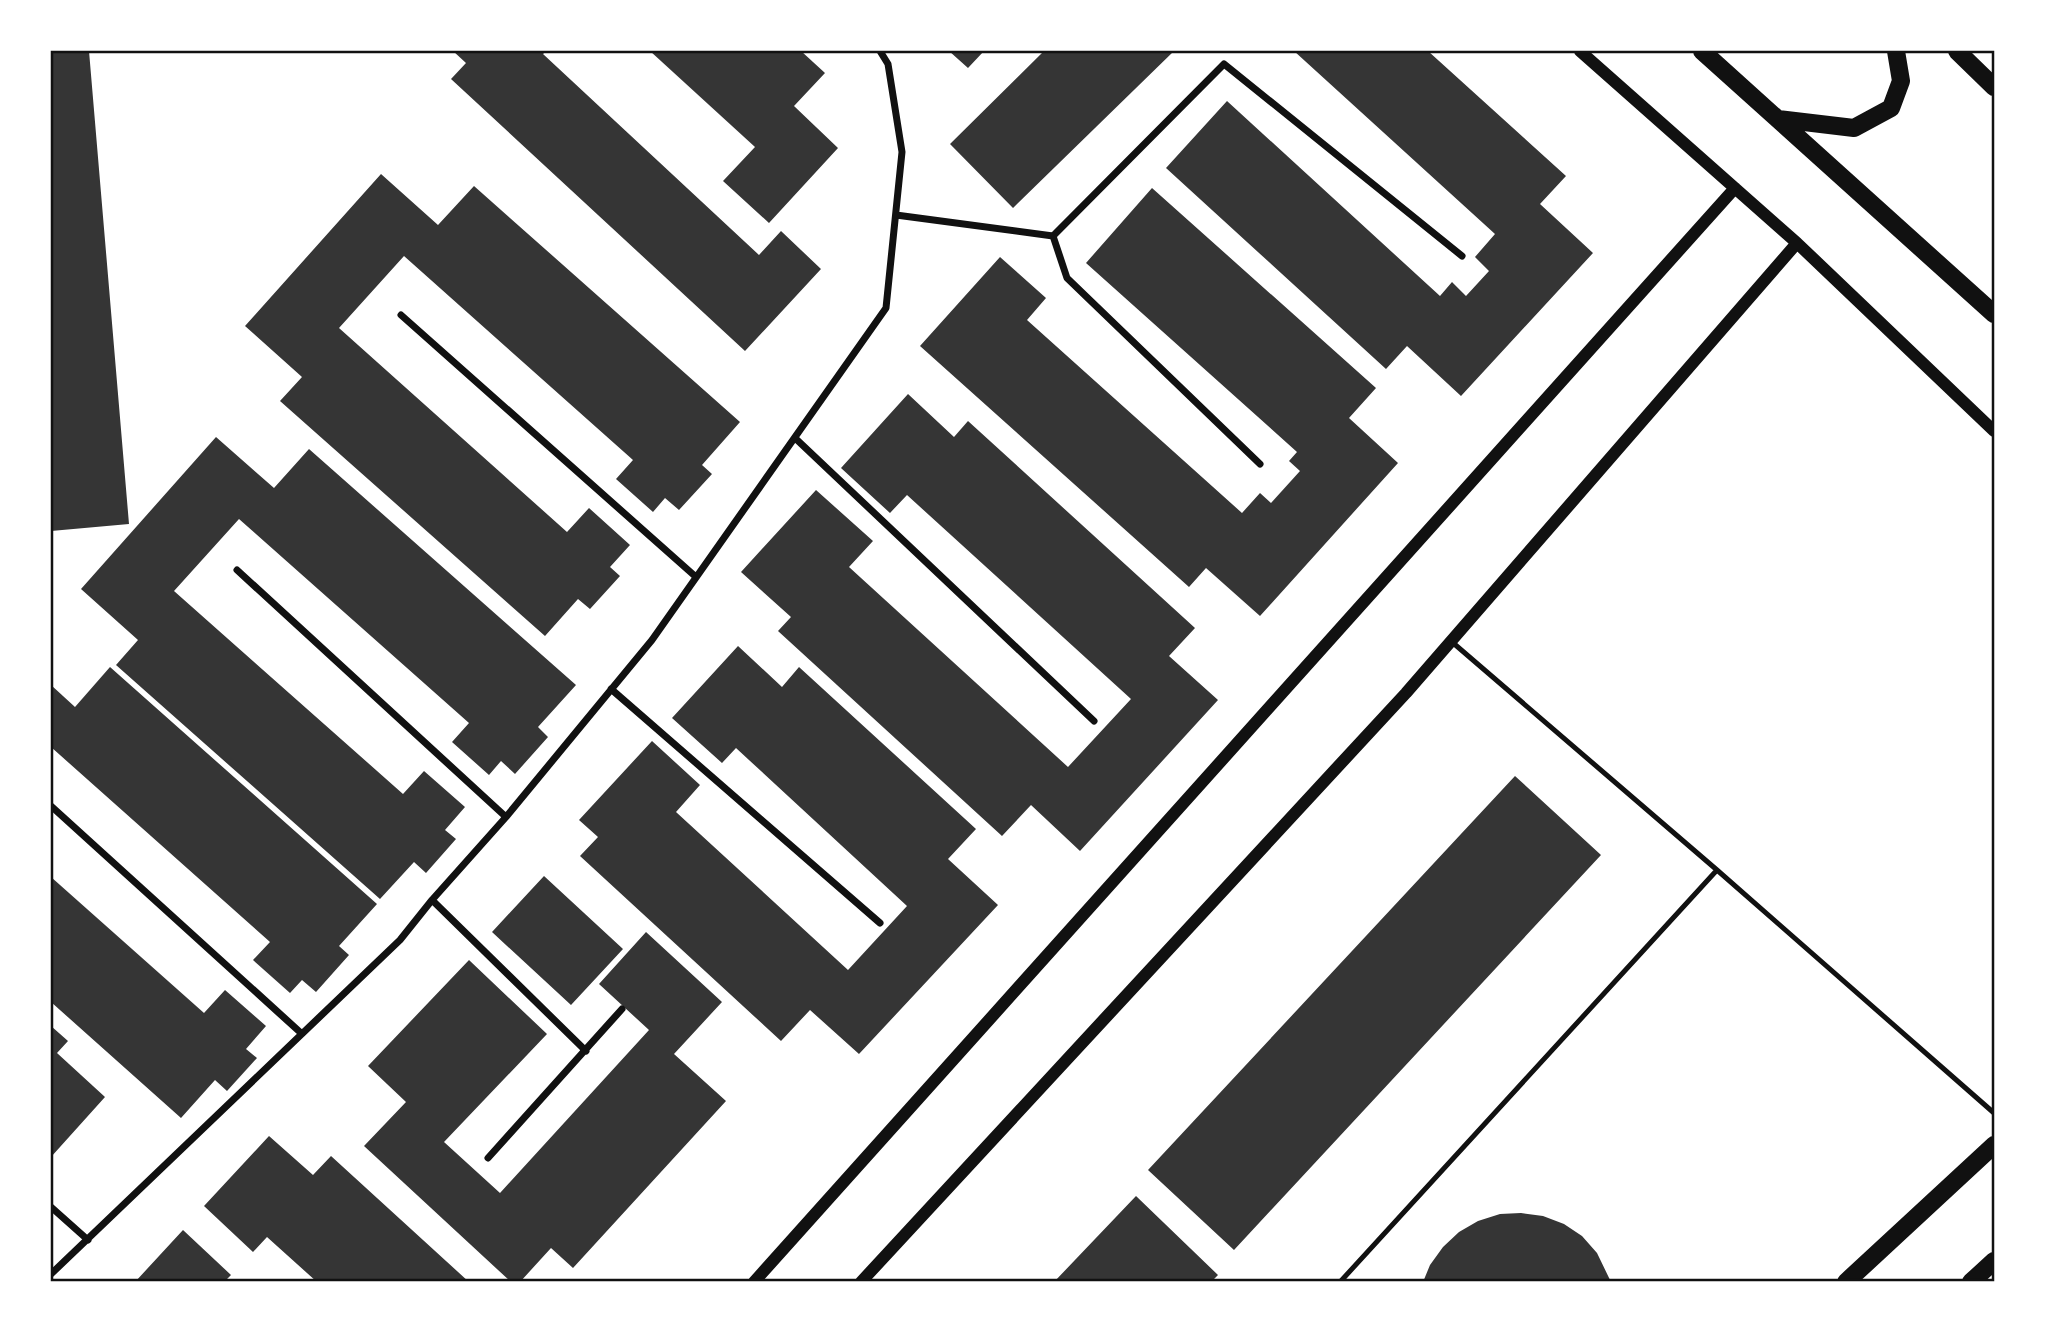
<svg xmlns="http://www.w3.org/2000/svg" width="2045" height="1333" font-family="'Roboto Condensed',sans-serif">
  <rect width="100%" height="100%" fill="#fff"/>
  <path fill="#353535" d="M 51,51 L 89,51 L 129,524 L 51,531 Z
    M 453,51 L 546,51 L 543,54 L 759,255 L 781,231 L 821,269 L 745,351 L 451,79 L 466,63 Z
    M 650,51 L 801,51 L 825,73 L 794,106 L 838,148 L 769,223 L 723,181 L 755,147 Z
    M 949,51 L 984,51 L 968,68 Z
    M 1044,51 L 1174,51 L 1013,208 L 950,144 Z
    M 1294,51 L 1428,51 L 1566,176 L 1540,204 L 1593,253 L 1461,396 L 1407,346 L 1386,369 L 1166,168 L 1227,101 L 1440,296 L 1452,282 L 1466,296 L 1489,271 L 1475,257 L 1495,234 Z
    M 381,174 L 438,225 L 474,186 L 740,422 L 702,465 L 712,474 L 679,510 L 665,498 L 653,512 L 616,479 L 633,460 L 404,256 L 339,328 L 567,532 L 589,508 L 630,545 L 610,567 L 620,576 L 590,609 L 578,599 L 545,636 L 280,401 L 302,377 L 245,326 Z
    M 1152,188 L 1376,388 L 1349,418 L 1398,463 L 1260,616 L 1206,568 L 1189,587 L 920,346 L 1000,257 L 1046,298 L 1027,320 L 1242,513 L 1260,493 L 1271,503 L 1300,471 L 1289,461 L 1297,452 L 1086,263 Z
    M 908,394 L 954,437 L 968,421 L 1195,628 L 1169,656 L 1218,700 L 1080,851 L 1031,805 L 1002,836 L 778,631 L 791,617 L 741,572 L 816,490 L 873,541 L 849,567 L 1068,767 L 1131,699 L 907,495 L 890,513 L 841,468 Z
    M 216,437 L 274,488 L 309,449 L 576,685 L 538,727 L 548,737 L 515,774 L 501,761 L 489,775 L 452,742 L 469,723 L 239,519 L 174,591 L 403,794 L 424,771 L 465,807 L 445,830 L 456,839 L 426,873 L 414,862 L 380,899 L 116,665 L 138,640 L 81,589 Z
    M 738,646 L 782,687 L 799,667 L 976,829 L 948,859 L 998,905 L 859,1054 L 810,1010 L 781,1041 L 580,856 L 598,837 L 579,820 L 652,741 L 700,785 L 676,812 L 848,970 L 907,906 L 736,748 L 722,763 L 672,718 Z
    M 110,667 L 377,904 L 339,946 L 349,955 L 316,992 L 302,980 L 290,993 L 253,960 L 270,942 L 51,747 L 51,685 L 75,707 Z
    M 1515,776 L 1601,855 L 1234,1250 L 1148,1170 Z
    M 544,876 L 623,949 L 571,1005 L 492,932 Z
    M 51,877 L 204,1013 L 225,990 L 266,1026 L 246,1049 L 257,1058 L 227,1091 L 215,1080 L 181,1118 L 51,1002 Z
    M 646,932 L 722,1002 L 674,1054 L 726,1101 L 573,1268 L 551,1248 L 520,1282 L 511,1282 L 364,1146 L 406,1102 L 368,1066 L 469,960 L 547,1034 L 444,1142 L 500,1193 L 649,1030 L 599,984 Z
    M 51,1026 L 68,1041 L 57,1053 L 105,1097 L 51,1157 Z
    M 269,1136 L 313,1175 L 331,1156 L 469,1282 L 317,1282 L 267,1237 L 253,1252 L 204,1206 Z
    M 1136,1196 L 1218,1275 L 1211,1282 L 1054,1282 Z
    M 1521,1213 L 1543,1216 L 1564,1224 L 1582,1236 L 1597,1253 L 1611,1282 L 1423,1282 L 1430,1265 L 1443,1247 L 1459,1232 L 1478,1221 L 1500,1214 Z
    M 183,1230 L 231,1275 L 224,1282 L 135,1282 Z"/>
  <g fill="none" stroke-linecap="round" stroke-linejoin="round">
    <path stroke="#111" stroke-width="5" d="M 1452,642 L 1717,870 L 1994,1113
      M 1340,1282 L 1717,870"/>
    <path stroke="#111" stroke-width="7" d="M 896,215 L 1053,236 L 1224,64 L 1462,256
      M 1053,236 L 1067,278 L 1260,464
      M 401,315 L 696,577
      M 795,438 L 1094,721
      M 237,570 L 506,817
      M 611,689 L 880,923
      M 51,806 L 301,1033
      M 432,900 L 586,1051
      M 488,1158 L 622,1009
      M 51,1207 L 88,1240
      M 51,1274 L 400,940 L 432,900 L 506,817 L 652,640 L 886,308 L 902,152 L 888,64 L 880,51"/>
    <path stroke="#111" stroke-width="12" d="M 1580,51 L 1797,243 L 1994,431
      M 754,1282 L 1735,188
      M 861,1282 L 1406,693 L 1797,243"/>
    <path stroke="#111" stroke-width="18" d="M 1702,51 L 1994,314
      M 1957,51 L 1994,87
      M 1778,119 L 1854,128 L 1891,108 L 1901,81 L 1896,51
      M 1846,1282 L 1994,1145
      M 1971,1282 L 1994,1261"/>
  </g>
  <rect width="2045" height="1333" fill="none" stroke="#ffffff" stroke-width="105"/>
  <rect x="52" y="52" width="1941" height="1228" fill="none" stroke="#111" stroke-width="2.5"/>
</svg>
